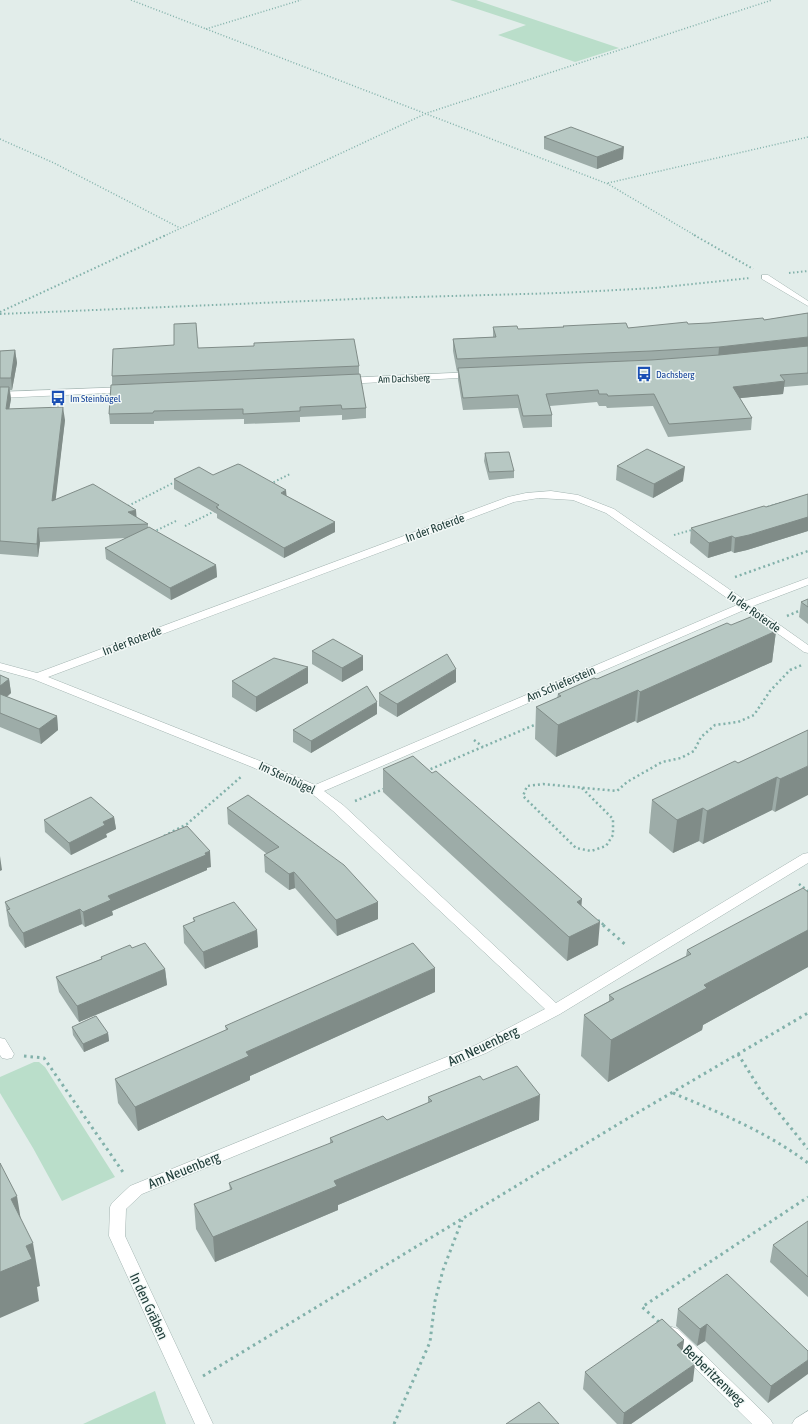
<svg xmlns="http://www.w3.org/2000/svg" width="808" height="1424" font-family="'Asap Condensed',sans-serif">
  <rect width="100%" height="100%" fill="#e2edea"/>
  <path fill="#badeca" d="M 450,0 L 476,0 L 619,48 L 575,62 L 498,35 L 526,25 Z
    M 34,1062 L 39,1062 L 45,1067 L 115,1177 L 62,1201 L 33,1148 L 0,1093 L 0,1077 Z
    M 155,1391 L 166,1424 L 83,1424 Z"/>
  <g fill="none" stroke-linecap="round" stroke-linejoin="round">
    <defs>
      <path id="lane" d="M 762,275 L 768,275 L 808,301 L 808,306 L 762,279 Z"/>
      <path id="street" d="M 474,372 L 477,373 L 479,375 L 477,377 L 345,384 L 340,381 L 345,378 Z
        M 127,387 L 130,388 L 132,390 L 130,392 L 0,398 L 0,392 Z
        M 551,491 L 578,495 L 614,509 L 746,601 L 808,578 L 808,585 L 753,606 L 808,645 L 808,653 L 804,652 L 744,610 L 324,791 L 343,805 L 556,1003 L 803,854 L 808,853 L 808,863 L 560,1014 L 486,1053 L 142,1194 L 126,1209 L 125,1236 L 213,1424 L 195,1424 L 109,1236 L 110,1207 L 112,1203 L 130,1186 L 476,1045 L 545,1009 L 333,811 L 311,793 L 252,767 L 33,679 L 0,670 L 0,663 L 37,673 L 508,497 L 526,493 ZM 539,498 L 573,500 L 606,513 L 737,605 L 315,785 L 260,761 L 48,677 L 514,502 Z
        M 0,1038 L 5,1039 L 14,1054 L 12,1058 L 7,1059 L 2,1058 L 0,1055 Z
        M 672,1327 L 678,1329 L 770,1419 L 773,1424 L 752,1424 L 666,1339 L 664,1334 L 666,1329 Z
        M 808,1411 L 808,1424 L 792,1424 L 795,1419 Z"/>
    </defs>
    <use href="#lane" stroke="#a4b5b2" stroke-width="1"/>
    <use href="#street" stroke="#a4b5b2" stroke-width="1"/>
    <path stroke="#82b1aa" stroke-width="1.5" stroke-dasharray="1 2" stroke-linecap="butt" d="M 131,0 L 608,184 L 696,236
      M 206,29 L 301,0
      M 0,139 L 54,163 L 180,228
      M 608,183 L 808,137
      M 164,236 L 427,113 L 772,0"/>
    <path stroke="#82b1aa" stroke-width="2" stroke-dasharray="1.5 2.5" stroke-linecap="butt" d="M 694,235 L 753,269
      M 789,273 L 808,271
      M 0,312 L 166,235
      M 0,314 L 379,298 L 560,293 L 655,288 L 750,278
      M 270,484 L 290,474
      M 128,506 L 173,483
      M 764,508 L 783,502
      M 185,526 L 215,511
      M 153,532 L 176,521
      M 674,535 L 695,529"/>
    <path stroke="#82b1aa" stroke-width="2.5" stroke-dasharray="2 3" stroke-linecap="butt" d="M 735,577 L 808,551
      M 787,616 L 801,610
      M 474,740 L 483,747
      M 426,771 L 539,723
      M 582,788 L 613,819 L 613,835 L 606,846 L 591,851 L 576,848 L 523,796 L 527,786 L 543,784 L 617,791 L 627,782 L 662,762 L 681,758 L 694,751 L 701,737 L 715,725 L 738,722 L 754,715 L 770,691 L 790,670 L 802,665
      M 355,801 L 386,788
      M 164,836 L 187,824 L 242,776
      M 799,884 L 808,891
      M 598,920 L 605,926"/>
    <path stroke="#82b1aa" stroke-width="3" stroke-dasharray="2.5 4" stroke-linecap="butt" d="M 603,925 L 627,946
      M 738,1054 L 761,1091 L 808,1149
      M 24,1056 L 44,1058 L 125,1175
      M 673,1093 C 720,1113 767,1132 808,1163
      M 659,1322 L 642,1307 L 808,1197
      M 203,1376 L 620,1123 L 808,1013
      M 394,1424 L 430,1342 L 435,1301 L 443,1270 L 462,1220"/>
    <use href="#lane" fill="#fff" fill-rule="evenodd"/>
    <use href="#street" fill="#fff" fill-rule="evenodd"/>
  </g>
  <path fill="#9daca8" d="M 544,137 L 623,159 L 597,169 L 544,149 Z
    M 808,313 L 808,385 L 784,387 L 783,394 L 740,398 L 752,418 L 751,430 L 668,437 L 653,406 L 607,408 L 606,406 L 599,406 L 597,402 L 550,406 L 552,415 L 552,427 L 523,428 L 518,408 L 463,410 L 458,380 L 458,371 L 457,372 L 453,351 L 453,339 L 493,337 L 493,327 L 518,329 L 563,327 L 563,326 L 628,328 L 764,320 Z
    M 198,348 L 359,366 L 359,374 L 366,408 L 366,418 L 342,420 L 342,415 L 300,417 L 300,422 L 244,424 L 244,419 L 154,421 L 154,424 L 110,424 L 109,414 L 112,385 L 112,376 Z
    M 15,350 L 17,363 L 12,390 L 10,390 L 11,399 L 9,409 L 65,420 L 55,500 L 136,517 L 148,524 L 148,527 L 216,565 L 217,577 L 171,600 L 106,559 L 105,548 L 126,538 L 40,542 L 38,557 L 0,554 L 0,351 Z
    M 485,453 L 514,471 L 514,478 L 489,480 L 484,461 Z
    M 617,466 L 683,481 L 653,498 L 616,480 Z
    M 213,475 L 287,496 L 335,522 L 335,532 L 284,558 L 217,518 L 217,514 L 174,489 L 174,479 Z
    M 808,494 L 808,531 L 747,550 L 734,553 L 731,551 L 708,558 L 690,543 L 691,528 L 766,507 Z
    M 808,599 L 808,624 L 799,617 L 801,602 Z
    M 731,625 L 776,631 L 772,662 L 637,723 L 635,721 L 556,757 L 535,739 L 536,707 L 557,698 L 558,694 L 597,679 Z
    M 312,651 L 363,656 L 363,670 L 342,682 L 312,664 Z
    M 0,675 L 9,679 L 11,693 L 7,697 L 57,716 L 58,730 L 41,744 L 0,727 Z
    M 232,681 L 308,683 L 256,712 L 232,697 Z
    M 456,682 L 397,717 L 379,706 L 379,693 Z
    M 377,714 L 311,753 L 293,742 L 293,730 Z
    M 808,730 L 775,812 L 772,810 L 703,844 L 699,841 L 673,853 L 649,833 L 652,800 L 738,763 Z
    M 383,769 L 581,906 L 598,945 L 567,961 L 383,792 Z
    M 227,808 L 378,902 L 378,919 L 337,936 L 295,888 L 289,890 L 265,872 L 264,855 L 267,854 L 228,824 Z
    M 114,817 L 116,829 L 106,834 L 107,837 L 71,855 L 45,832 L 44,820 Z
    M 211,867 L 207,868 L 207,870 L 112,911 L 113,915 L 85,927 L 82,924 L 25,948 L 9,926 L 5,902 Z
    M 808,892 L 808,967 L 703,1025 L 702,1030 L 608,1082 L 581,1056 L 584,1015 L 609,1001 L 609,995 L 686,956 L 687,950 Z
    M 193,918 L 257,930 L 258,947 L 205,969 L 184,943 L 183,926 L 194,922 Z
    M 132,948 L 165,969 L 167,985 L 79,1022 L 59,992 L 56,977 L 101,959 L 101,957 Z
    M 435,992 L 250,1076 L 250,1080 L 138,1131 L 118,1103 L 115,1079 L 226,1030 L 225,1026 Z
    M 72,1027 L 108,1033 L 109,1041 L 84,1052 L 73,1035 Z
    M 483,1080 L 539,1120 L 338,1205 L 338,1210 L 215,1262 L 196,1229 L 194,1204 L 230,1190 L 229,1183 L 330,1144 L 330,1138 L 387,1120 L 428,1103 L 428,1097 Z
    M 808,1221 L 808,1297 L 770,1262 L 773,1245 Z
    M 678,1309 L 808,1351 L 768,1403 L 705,1341 L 697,1346 L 676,1326 Z
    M 684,1340 L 682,1351 L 693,1381 L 631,1424 L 617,1424 L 583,1389 L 585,1372 Z"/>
  <path fill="#808c88" d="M 624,147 L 623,159 L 597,169 L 597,157 Z
    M 808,337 L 808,349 L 718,359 L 719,347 Z
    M 15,350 L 17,363 L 12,390 L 11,378 Z
    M 785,381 L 783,394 L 732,399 L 733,387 Z
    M 9,387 L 11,399 L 7,422 L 6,409 Z
    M 63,407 L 65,420 L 54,514 L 52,501 Z
    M 685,467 L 683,481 L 653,498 L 654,484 Z
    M 286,490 L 287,500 L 281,493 Z
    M 136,510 L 137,523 L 128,512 Z
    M 808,517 L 808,531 L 747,550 L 734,553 L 735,538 Z
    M 335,522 L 335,532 L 284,558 L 284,548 Z
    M 38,528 L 40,542 L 38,557 L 37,544 Z
    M 732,536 L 731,551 L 708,558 L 709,543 Z
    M 216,565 L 217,577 L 171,600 L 170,588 Z
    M 776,631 L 772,662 L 637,723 L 640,692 Z
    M 363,656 L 363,670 L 342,682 L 342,668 Z
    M 308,667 L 308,683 L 256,712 L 256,697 Z
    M 456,669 L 456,682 L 397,717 L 397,704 Z
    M 9,679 L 11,693 L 0,702 L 0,686 Z
    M 638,690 L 635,721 L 556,757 L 558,725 Z
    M 377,702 L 377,714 L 311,753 L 311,741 Z
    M 57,716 L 58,730 L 41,744 L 39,729 Z
    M 808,766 L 808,795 L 775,812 L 780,779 Z
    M 777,777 L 772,810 L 703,844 L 707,811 Z
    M 703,808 L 699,841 L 673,853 L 677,820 Z
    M 114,817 L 116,829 L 106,834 L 107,837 L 71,855 L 69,843 L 103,822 Z
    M 210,851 L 211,867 L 207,868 L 207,870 L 112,911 L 113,915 L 85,927 L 83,912 L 108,896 Z
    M 0,856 L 2,870 L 0,871 Z
    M 294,872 L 295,888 L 289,890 L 289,874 Z
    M 582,899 L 580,923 L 577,902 Z
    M 378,902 L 378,919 L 337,936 L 336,920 Z
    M 80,909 L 82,924 L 25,948 L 23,933 Z
    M 600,922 L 598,945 L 567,961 L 569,937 Z
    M 257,930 L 258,947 L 205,969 L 203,952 Z
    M 808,930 L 808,967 L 703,1025 L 702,1030 L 608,1082 L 611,1040 L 704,985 Z
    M 435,968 L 435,992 L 250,1076 L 250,1080 L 138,1131 L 135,1107 L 246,1052 Z
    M 165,969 L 167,985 L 79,1022 L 77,1006 Z
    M 108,1033 L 109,1041 L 84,1052 L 83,1044 Z
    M 540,1095 L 539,1120 L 338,1205 L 338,1210 L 215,1262 L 213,1237 L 334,1181 Z
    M 17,1196 L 24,1239 L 11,1199 Z
    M 33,1243 L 40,1286 L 37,1287 L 39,1301 L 0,1318 L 0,1272 L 26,1246 Z
    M 707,1324 L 705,1341 L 697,1346 L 700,1329 Z
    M 684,1340 L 682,1357 L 677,1345 Z
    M 808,1360 L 808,1374 L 768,1403 L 771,1386 Z
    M 695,1364 L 693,1381 L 631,1424 L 623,1424 L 624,1413 Z"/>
  <path fill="#b7c8c3" stroke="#808c88" d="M 571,127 L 624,147 L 597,157 L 544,137 Z
    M 808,313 L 808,337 L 719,347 L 651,351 L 457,359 L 453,339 L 496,337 L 493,327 L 517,326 L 518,329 L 564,327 L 563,326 L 626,323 L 628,328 L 687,322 L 688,324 L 709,323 L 763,318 L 764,320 Z
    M 196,323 L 198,348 L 254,346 L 254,343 L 354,339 L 359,366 L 112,376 L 113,349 L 174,345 L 174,324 Z
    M 808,346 L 808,373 L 780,375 L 785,381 L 733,387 L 752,418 L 669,424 L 654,394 L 608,396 L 607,394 L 599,394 L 598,390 L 546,394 L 552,415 L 523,416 L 518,395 L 463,398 L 458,368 L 651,360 L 719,355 Z
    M 15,350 L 11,378 L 0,378 L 0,351 Z
    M 360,374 L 366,408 L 342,409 L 341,405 L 300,407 L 300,411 L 243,414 L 243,409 L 154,411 L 153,413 L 109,414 L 111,385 Z
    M 0,387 L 9,387 L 6,409 L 63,407 L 52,501 L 93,484 L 136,510 L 128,512 L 148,524 L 38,528 L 37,544 L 0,541 Z
    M 647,449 L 685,467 L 654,484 L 617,466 Z
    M 509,452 L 514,471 L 489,472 L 485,453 Z
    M 238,464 L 241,465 L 286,490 L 281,493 L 335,522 L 284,548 L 217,508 L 218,508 L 216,507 L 219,505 L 174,479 L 199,467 L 213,475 Z
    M 808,494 L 808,517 L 749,535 L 735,538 L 732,536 L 709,543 L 691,528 L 764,506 L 766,507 Z
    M 149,527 L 216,565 L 170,588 L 105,548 Z
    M 808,599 L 808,607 L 801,602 Z
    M 753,616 L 776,631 L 640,692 L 638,690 L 558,725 L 536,707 L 561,696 L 558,694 L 594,678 L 597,679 L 727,623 L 731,625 Z
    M 333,639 L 363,656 L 342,668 L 312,651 Z
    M 447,654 L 456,669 L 397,704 L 379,693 Z
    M 274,658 L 308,667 L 256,697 L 232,681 Z
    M 0,675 L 9,679 L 0,686 Z
    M 367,686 L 377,702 L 311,741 L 293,730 Z
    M 0,694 L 57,716 L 39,729 L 0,713 Z
    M 808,730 L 808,766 L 780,779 L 777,777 L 707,811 L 703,808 L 677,820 L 652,800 L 735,761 L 738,763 Z
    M 413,756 L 432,773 L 436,771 L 582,899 L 577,902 L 600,922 L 569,937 L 383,769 Z
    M 248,795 L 344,865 L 378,902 L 336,920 L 294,872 L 289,874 L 264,855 L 279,847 L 227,808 Z
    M 91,797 L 114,817 L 103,822 L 105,825 L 69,843 L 44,820 Z
    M 187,826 L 210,851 L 205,853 L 206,855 L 108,896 L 111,900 L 83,912 L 80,909 L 23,933 L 7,910 L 10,909 L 5,902 Z
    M 803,888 L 808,892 L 808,930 L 704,985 L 707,988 L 611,1040 L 584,1015 L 614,999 L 609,995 L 691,954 L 687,950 Z
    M 234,902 L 257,930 L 203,952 L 183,926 L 195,921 L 193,918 Z
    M 145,943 L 165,969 L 77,1006 L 56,977 L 102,959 L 101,957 L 130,945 L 132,948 Z
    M 413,943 L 435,968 L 246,1052 L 249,1056 L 135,1107 L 115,1079 L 228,1029 L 225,1026 Z
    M 96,1016 L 108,1033 L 83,1044 L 72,1027 Z
    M 517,1066 L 540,1095 L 334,1181 L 337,1186 L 213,1237 L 194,1204 L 232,1189 L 229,1183 L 333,1142 L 330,1138 L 383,1116 L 387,1120 L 406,1112 L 432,1101 L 428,1097 L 480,1076 L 483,1080 Z
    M 0,1163 L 17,1196 L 11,1199 L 33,1243 L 26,1246 L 32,1259 L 0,1272 Z
    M 808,1221 L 808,1277 L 773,1245 Z
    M 727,1274 L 808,1351 L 808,1360 L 771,1386 L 707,1324 L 700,1329 L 678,1309 Z
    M 662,1319 L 684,1340 L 677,1345 L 695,1364 L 624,1413 L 585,1372 Z
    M 539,1402 L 559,1424 L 506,1424 Z"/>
  <defs>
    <symbol id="bus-bare" viewBox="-9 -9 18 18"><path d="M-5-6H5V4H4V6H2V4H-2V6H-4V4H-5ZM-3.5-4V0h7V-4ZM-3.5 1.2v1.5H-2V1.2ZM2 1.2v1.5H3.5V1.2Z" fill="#1a4fb4" stroke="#f3f9f7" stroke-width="2.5" paint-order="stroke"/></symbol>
  </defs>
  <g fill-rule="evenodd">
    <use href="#bus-bare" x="633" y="363" width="22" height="22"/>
    <use href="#bus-bare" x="47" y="387" width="22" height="22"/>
  </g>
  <g text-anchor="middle" stroke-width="3" stroke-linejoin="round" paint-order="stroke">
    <g font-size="10" fill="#164399" stroke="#f3f9f7" text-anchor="start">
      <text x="656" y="378">Dachsberg</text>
      <text x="70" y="402">Im Steinbügel</text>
    </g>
    <g font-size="10" fill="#213e3b" stroke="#f3f9f7">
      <text transform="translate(404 378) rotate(-2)" y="4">Am Dachsberg</text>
    </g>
    <g font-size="12" fill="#213e3b" stroke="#f3f9f7">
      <text transform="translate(435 528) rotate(-20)" y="4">In der Roterde</text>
      <text transform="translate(754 612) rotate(35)" y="4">In der Roterde</text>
      <text transform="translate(132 641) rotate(-21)" y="4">In der Roterde</text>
      <text transform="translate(561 684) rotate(-23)" y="4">Am Schieferstein</text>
      <text transform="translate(287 778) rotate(25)" y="4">Im Steinbügel</text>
    </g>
    <g font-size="14" fill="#213e3b" stroke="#f3f9f7">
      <text transform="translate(483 1046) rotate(-25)" y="5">Am Neuenberg</text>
      <text transform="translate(184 1170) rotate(-22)" y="5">Am Neuenberg</text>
      <text transform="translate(149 1306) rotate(65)" y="5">In den Gräben</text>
      <text transform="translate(714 1375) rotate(44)" y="5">Berberitzenweg</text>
    </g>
  </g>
</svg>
